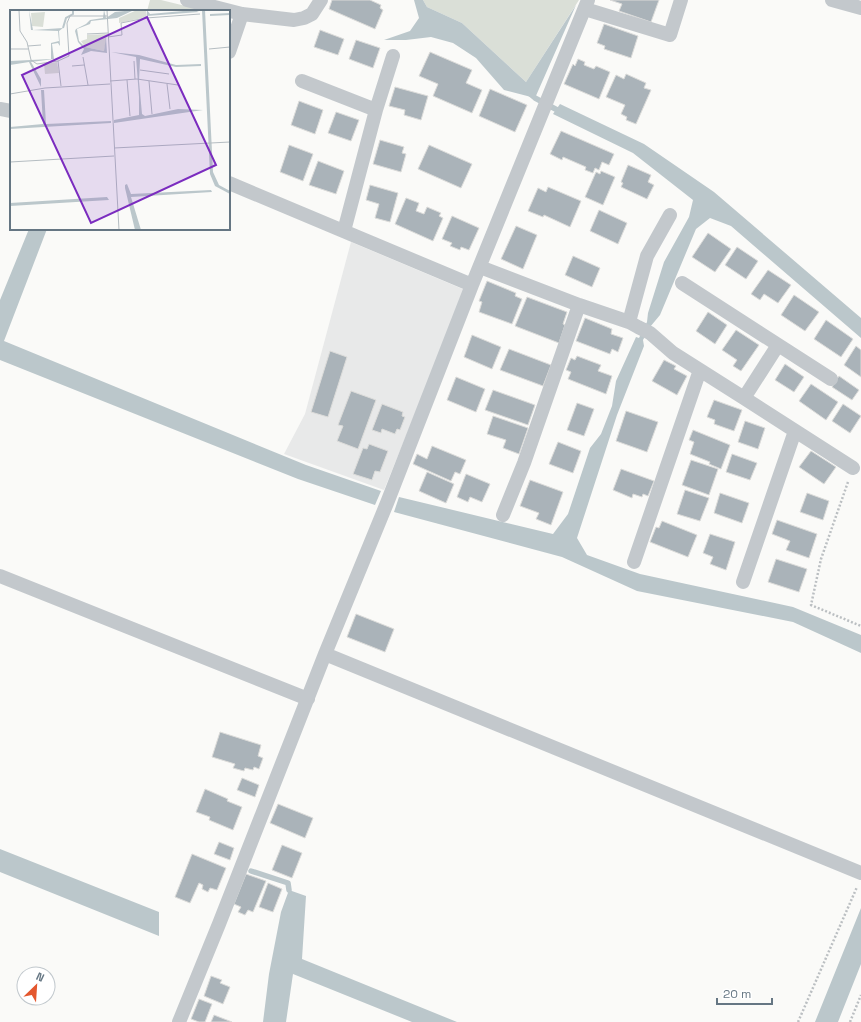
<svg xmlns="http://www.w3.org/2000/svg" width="861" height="1022" font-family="'Space Grotesk',sans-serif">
  <rect width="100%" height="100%" fill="#fafaf8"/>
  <path fill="#e8e9e9" d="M 351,242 L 465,290 L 384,490 L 284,454 L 305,414 Z"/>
  <path fill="#dadfd7" d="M 150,0 L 161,0 L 206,11 L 147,11 Z
    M 423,0 L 579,0 L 526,82 L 462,23 L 427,7 Z"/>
  <path fill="#bbc7cb" d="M 414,0 L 423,0 L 427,7 L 462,23 L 526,82 L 576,5 L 535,98 L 504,90 L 476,58 L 453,43 L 431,37 L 406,40 L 384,40 L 410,31 L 419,18 Z
    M 560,104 L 644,144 L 714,192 L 861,318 L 861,338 L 731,226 L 710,218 L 696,229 L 660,315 L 650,327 L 643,340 L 644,346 L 617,415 L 577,538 L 587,555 L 640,574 L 793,607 L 861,635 L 861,653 L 793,622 L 637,591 L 562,557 L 394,512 L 399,497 L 553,534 L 568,514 L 590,448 L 601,434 L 612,406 L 616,381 L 636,337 L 639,338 L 647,322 L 648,313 L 664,262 L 689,217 L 693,200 L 633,153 L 553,114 Z
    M 29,229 L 47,229 L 4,341 L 306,465 L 381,491 L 375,505 L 298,479 L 0,360 L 0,300 Z
    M 0,849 L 159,912 L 159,936 L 0,872 Z
    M 289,890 L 306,896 L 302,959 L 457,1022 L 412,1022 L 293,974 L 286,1022 L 263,1022 L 269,974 L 281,912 Z
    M 861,908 L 861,964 L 838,1022 L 815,1022 Z"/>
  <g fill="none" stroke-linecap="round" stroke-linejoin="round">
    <path stroke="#bbc7cb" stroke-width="5.5" d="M 529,93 L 535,98 L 561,112
      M 251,871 L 288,883 L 289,890"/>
  </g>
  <path fill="#aab3b9" stroke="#dcdcda" d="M 332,0 L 370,0 L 381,5 L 380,8 L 383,10 L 375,29 L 329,9 Z
    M 610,0 L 659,0 L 651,22 L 619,11 L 622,4 Z
    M 604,24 L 638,36 L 631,58 L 604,49 L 605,46 L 597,43 Z
    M 320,30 L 344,39 L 338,55 L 314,47 Z
    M 356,40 L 380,48 L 373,68 L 349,59 Z
    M 430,52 L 472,70 L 466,83 L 482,90 L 472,113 L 433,96 L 438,84 L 419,76 Z
    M 578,59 L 585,62 L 584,65 L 594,69 L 596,66 L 610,72 L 599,99 L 564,84 L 573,64 L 575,66 Z
    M 626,74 L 646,83 L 644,88 L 651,90 L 636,124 L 626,120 L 627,117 L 621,114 L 625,105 L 606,97 L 616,75 L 624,79 Z
    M 395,87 L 428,96 L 421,120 L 404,115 L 405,110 L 389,106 Z
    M 490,89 L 527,105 L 515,132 L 479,116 Z
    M 299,101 L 323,110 L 315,134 L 291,125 Z
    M 336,112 L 359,120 L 351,141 L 328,133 Z
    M 561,131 L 614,154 L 609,165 L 602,162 L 599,170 L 595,168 L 593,173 L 585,170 L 586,167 L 563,157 L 562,160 L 550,154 Z
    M 380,140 L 404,147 L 402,153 L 406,154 L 401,172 L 373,164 Z
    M 289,145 L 313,154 L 303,181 L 280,172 Z
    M 429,145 L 472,164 L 461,188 L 418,169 Z
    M 318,161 L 344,171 L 336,194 L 309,185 Z
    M 628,165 L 651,175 L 648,182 L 654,185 L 647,199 L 621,187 L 623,183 L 621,182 Z
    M 601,171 L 615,177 L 603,205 L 585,197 L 596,172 L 600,174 Z
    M 370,185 L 398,193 L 390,222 L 375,218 L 379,204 L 366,200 Z
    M 548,187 L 581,201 L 570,227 L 544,215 L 543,217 L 528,211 L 538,188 L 546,192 Z
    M 406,198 L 419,203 L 416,211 L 424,214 L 427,207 L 441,213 L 439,216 L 443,218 L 433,241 L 395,224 Z
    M 599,210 L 627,223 L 618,244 L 590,231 Z
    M 452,216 L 479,228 L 469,250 L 461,247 L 460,250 L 450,246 L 452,243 L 442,239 Z
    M 516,226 L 537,235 L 523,269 L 501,259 Z
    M 708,233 L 731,249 L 715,272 L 692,257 Z
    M 737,247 L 758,261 L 746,279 L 725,265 Z
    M 573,256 L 600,268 L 592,287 L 565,275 Z
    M 768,270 L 791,285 L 778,303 L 764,294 L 760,300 L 751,294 Z
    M 487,281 L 516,293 L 515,296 L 522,299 L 512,324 L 479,312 L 482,302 L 479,301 Z
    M 794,295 L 819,312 L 805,331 L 781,315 Z
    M 527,297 L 567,312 L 563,324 L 565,325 L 559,343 L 515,326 Z
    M 708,312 L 727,325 L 715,344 L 696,331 Z
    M 585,318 L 612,329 L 611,334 L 623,338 L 618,352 L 612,349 L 610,354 L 576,341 Z
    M 826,320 L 853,339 L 841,357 L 814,339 Z
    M 736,330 L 759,345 L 741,371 L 733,366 L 737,360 L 722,350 Z
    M 472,335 L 501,347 L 492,369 L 464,357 Z
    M 856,346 L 861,350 L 861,377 L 844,365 Z
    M 509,349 L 551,365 L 543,386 L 500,370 Z
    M 330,351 L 347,357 L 328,417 L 311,412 Z
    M 577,356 L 601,365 L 598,371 L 612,376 L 606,394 L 568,379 L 571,372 L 566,370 L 571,358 L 575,360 Z
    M 664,360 L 676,366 L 674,369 L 687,376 L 677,395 L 652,381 Z
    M 785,364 L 804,377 L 794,392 L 775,380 Z
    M 839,376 L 859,390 L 852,400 L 832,387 Z
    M 456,377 L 485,389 L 476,412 L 447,400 Z
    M 811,384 L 838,402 L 826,420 L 799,401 Z
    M 493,390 L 535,405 L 528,425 L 485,410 Z
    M 351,391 L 376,400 L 358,449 L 337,441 L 343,426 L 338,425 Z
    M 714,400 L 742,410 L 734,431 L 714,424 L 715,420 L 707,417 Z
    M 577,403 L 594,409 L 584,436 L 567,430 Z
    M 382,404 L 403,412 L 402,416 L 405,417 L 400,430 L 397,429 L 395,434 L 382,429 L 381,433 L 372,430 Z
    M 843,404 L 861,416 L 850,433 L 832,421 Z
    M 626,411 L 658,422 L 647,452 L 616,441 Z
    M 493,416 L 528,428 L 519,454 L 503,448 L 506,440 L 487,434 Z
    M 745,421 L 765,428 L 758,449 L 738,442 Z
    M 693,430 L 730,445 L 721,469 L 709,464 L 710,462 L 690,454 L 694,442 L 689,440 Z
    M 558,442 L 581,451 L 573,473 L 549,464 Z
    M 369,444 L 388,451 L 380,472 L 375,471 L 372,480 L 353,474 L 363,448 L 367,449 Z
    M 432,446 L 466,460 L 460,474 L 455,472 L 451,481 L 413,464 L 417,454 L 427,459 Z
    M 811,451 L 836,467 L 824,484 L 799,467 Z
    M 732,454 L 757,463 L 750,480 L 726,472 Z
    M 691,460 L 718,469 L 709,495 L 682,485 Z
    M 621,469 L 654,481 L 648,496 L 643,494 L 642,497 L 633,494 L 632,498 L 613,490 Z
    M 427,472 L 454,484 L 446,503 L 419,491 Z
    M 466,474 L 490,484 L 482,502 L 470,497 L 468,502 L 457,497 Z
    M 530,480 L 563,492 L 551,525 L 536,519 L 539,513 L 520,506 Z
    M 685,490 L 709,498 L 700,521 L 677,514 Z
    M 720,493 L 749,503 L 742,523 L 714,513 Z
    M 807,493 L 829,501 L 823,520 L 800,512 Z
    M 777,520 L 817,534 L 809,558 L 786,550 L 790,541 L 772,534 Z
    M 662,521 L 697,535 L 688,557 L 650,542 L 656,527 L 659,528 Z
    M 710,534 L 735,542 L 726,570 L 710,564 L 713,557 L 703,553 Z
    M 776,559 L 807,569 L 799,592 L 768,582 Z
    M 356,614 L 394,629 L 385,652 L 347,637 Z
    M 220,732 L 261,745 L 258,756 L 263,758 L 259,769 L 254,767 L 253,770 L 245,768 L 244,771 L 233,768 L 235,764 L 212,757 Z
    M 242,778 L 259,785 L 255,797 L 237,790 Z
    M 205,789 L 228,799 L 227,801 L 242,807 L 233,830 L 209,820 L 210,817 L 196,812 Z
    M 278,804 L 313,818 L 305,838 L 270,823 Z
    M 219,842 L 234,848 L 230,860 L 214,854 Z
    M 282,845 L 302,853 L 292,878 L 272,870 Z
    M 192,854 L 226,868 L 217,890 L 210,888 L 208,892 L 202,889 L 203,885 L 199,883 L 190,903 L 175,897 Z
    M 246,874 L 266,881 L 253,912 L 248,910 L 245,915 L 238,912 L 241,907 L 234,904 Z
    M 268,883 L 282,889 L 273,912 L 259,907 Z
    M 211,976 L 222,980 L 220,983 L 230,987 L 223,1004 L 204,996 Z
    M 199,999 L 212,1004 L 205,1022 L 199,1022 L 191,1019 Z
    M 214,1015 L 232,1022 L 211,1022 Z"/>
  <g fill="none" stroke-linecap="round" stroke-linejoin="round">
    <path stroke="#bbbfc2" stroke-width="2.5" stroke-dasharray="2 2" stroke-linecap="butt" d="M 848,482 L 821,559 L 811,605 L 861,626
      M 798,1022 L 857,887
      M 850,1022 L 861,995"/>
    <path stroke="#c3c8cc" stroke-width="14" d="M 187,0 L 242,14 L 294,20 L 304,18 L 312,14 L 321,0
      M 832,0 L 861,8
      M 585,9 L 670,35 L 681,0
      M 229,52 L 242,14
      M 302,81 L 376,110
      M 0,109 L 11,111
      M 229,183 L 472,285
      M 344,231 L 376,110 L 393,56
      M 480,267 L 579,305 L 629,322 L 638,327 L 650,333 L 673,353 L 744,398 L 853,468
      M 682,283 L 831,379
      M 629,322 L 647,256 L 670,215
      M 744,398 L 778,345
      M 503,515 L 524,463 L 579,305
      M 634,562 L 700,370
      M 0,576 L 308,699
      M 743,582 L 795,431
      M 325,654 L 861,873
      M 179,1022 L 219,924 L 325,654 L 387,503 L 472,285 L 588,0"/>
  </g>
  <g transform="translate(10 10)">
    <rect width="220" height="220" fill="#fafaf8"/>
    <path d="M 127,0 L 136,0 L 137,7 L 109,13 L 109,8 ZM 35,2 L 33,17 L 22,16 L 21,3 ZM 97,24 L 94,41 L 75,37 L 71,31 L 77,29 L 77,25 ZM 47,52 L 49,63 L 35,64 L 34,54 Z" fill="#dadfd7"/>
    <path d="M 19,0 L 23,20 L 53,18 L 49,21 L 50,36 L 48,33 L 42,34 L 44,49 L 21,52 L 31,69 L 31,77 L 19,52 L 0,55 L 0,51 L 41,49 L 41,33 L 49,31 L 48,21 L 21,20 ZM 94,0 L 96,8 L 105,2 L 124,0 L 107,8 L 81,11 L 80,14 L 67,19 L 69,31 L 75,37 L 94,41 L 96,27 L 97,43 L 81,41 L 71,45 L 74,39 L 68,32 L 65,21 L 66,19 L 76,14 L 80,10 L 93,8 ZM 137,0 L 140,4 L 184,0 L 189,2 L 137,6 ZM 192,0 L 195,0 L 203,162 L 209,175 L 220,181 L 220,184 L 205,176 L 200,164 ZM 101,42 L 129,45 L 166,55 L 191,54 L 191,56 L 166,57 L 130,49 L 129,71 L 132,104 L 135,106 L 168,99 L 193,100 L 104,113 L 104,110 L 129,105 L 129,87 L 126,47 ZM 31,80 L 34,80 L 36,114 L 101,111 L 101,113 L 0,119 L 0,117 L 33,114 ZM 117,174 L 121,184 L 201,180 L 202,182 L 121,187 L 131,220 L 125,220 L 115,178 L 115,175 ZM 97,187 L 99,190 L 0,196 L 0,193 Z" fill="#bbc7cb"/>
    <path fill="none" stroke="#bbc7cb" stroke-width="2" d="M 200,5 L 220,4M 53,18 L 56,8 L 63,4 L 63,0"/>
    <path fill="none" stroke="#b5bdc2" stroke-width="1" d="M 9,0 L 10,21 L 17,32 L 21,50 L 27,54 L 48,51 L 59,46 L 57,13 L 60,6 L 97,6M 97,0 L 109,220M 77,24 L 98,23M 98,27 L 112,25 L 111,13 L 136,8 L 190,4M 18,36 L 31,35M 0,39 L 18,39M 199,39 L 220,37M 73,47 L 78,75M 48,51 L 51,76M 124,51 L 125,69M 62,56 L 74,55M 130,60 L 159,64M 117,70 L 120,106M 100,71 L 127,69 L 168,75M 139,71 L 142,104M 157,74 L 160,99M 0,84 L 35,78 L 100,74M 104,138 L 220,132M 0,152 L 104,146"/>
    <path fill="#7b2cbf" fill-opacity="0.15" stroke="#7b2cbf" stroke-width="2" d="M 137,7 L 206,155 L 81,213 L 12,65 Z"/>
    <rect width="220" height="220" fill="none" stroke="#657683" stroke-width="2"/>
  </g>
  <g transform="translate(36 986) rotate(25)"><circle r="19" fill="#ffffff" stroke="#c1c8cd"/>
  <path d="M0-3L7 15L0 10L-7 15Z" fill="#e4572e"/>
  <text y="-6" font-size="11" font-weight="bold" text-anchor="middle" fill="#657683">N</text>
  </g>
  <path d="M717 998v6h55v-6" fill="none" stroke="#657683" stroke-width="2"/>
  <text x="723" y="998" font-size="12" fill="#657683" stroke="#ffffff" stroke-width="3" paint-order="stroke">20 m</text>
</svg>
